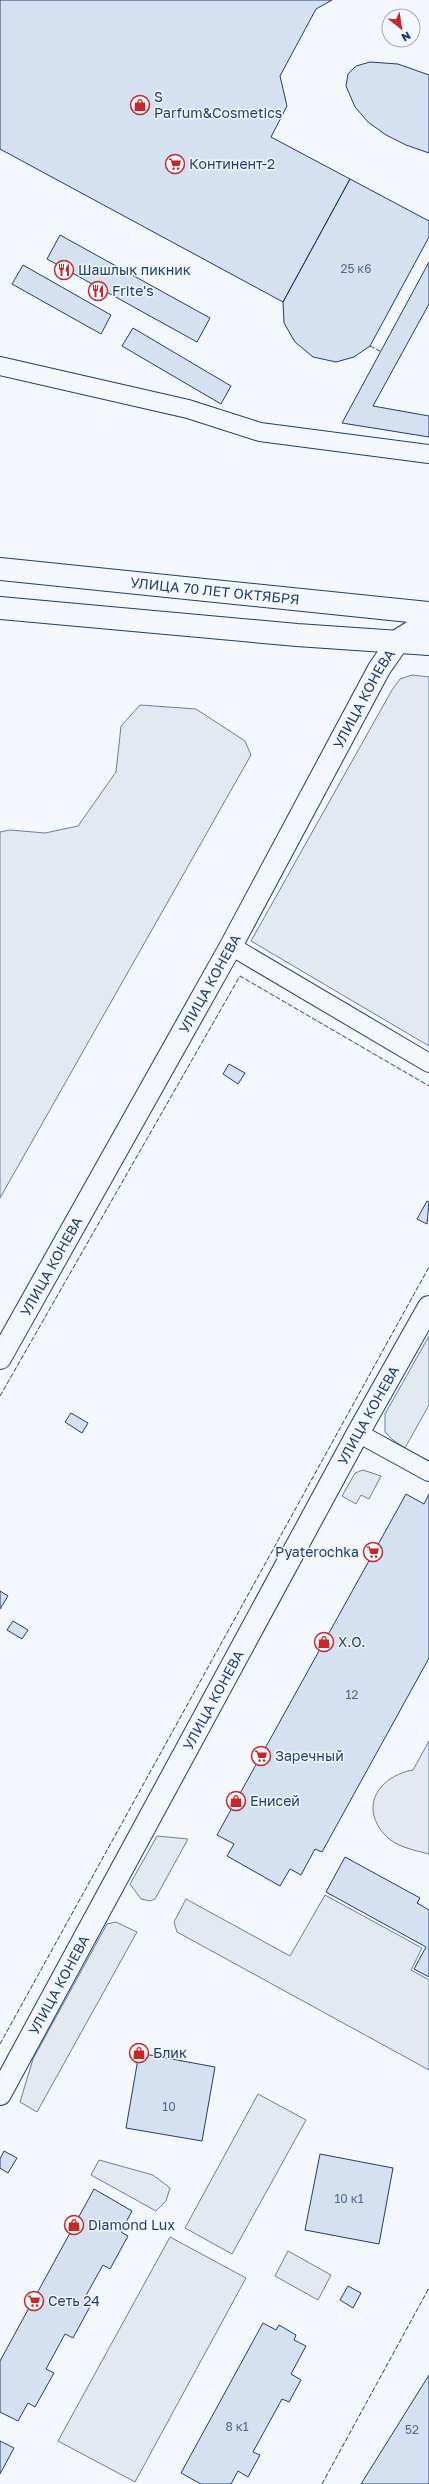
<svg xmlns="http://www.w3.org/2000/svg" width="429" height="2484" font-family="'Golos Text',sans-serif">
  <rect width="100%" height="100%" fill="#f4f7fb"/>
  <path fill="#e3e9f0" stroke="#687fa3" d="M 412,675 L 429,677 L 429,1046 L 251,941 L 392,690 L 400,679 Z
    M 140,705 L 196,709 L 245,741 L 251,755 L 0,1198 L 0,832 L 10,830 L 45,833 L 78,826 L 116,772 L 121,726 Z
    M 429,1336 L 429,1405 L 405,1448 L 393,1440 L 385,1432 L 385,1414 Z
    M 363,1470 L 381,1476 L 369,1499 L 361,1495 L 356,1504 L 342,1496 L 355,1473 Z
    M 429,1741 L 429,1854 C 414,1850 395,1847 384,1834 C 359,1805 380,1776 413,1770 Z
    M 157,1836 L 188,1839 L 155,1899 L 150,1901 L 141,1899 L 130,1884 Z
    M 325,1895 L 422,1948 L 411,1970 L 429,1980 L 429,2070 L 177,1932 L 174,1922 L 186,1899 L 290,1956 Z
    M 116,1922 L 137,1932 L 37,2112 L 20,2102 L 33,2059 L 107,1924 Z
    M 258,2094 L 306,2120 L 232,2254 L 185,2228 Z
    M 99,2160 L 153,2175 L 170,2188 L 166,2201 L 156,2211 L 91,2175 Z
    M 170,2237 L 246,2278 L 135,2482 L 58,2441 Z
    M 288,2251 L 331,2275 L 318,2300 L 275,2276 Z"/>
  <path fill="#d5e0f0" stroke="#1d3f73" d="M 0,0 L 332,0 L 316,9 L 280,76 L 287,106 L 271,137 L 350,179 L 283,302 L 0,149 Z
    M 370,62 L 398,64 L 429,75 L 429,153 L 406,145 L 386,135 L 368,122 L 355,107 L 346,86 L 348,74 L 356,66 Z
    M 350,179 L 429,221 L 429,237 L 370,346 L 354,357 L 336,362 L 313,357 L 295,342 L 284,323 L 283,302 Z
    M 60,235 L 210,318 L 197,342 L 47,259 Z
    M 429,262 L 429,304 L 373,406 L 429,416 L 429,437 L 342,423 Z
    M 23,265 L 111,315 L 101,334 L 12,284 Z
    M 133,328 L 231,386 L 221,404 L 122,346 Z
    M 229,1064 L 245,1073 L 238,1084 L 223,1074 Z
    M 427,1201 L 429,1202 L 427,1224 L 417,1219 Z
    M 71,1413 L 88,1423 L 82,1433 L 65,1422 Z
    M 406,1494 L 424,1504 L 429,1494 L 429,1658 L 322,1852 L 315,1849 L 301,1875 L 290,1869 L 280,1886 L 227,1856 L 234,1844 L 217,1835 Z
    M 0,1591 L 8,1596 L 0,1609 Z
    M 13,1621 L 28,1630 L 22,1639 L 7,1630 Z
    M 345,1857 L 420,1898 L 417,1903 L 429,1910 L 429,1977 L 414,1969 L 426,1947 L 326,1892 Z
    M 139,2053 L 215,2067 L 202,2141 L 126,2128 Z
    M 4,2151 L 17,2158 L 8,2173 L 0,2168 L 0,2159 Z
    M 320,2154 L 393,2168 L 379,2244 L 305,2230 Z
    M 94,2189 L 132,2211 L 121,2232 L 128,2236 L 110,2269 L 103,2265 L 84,2299 L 92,2303 L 73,2338 L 65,2334 L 46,2369 L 54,2373 L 35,2407 L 28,2403 L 18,2421 L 0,2412 L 0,2361 Z
    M 348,2286 L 361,2293 L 353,2308 L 340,2300 Z
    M 263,2323 L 276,2330 L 279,2325 L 296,2335 L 294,2340 L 306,2346 L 291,2374 L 301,2380 L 289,2402 L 282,2399 L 253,2452 L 260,2455 L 248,2477 L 238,2471 L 231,2484 L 201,2484 L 181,2473 Z
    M 429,2375 L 429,2484 L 361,2484 Z
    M 0,2441 L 14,2448 L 0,2474 Z"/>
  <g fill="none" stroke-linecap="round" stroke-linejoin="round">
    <defs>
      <path id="minor" d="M 0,366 L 188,409 L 260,432 L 429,454
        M 231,946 L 429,1063
        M 358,1433 L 429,1472"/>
      <g id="primary">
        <path id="s1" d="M 0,569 L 429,613"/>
        <path d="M 0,608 L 297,635 L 429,644"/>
        <path id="s2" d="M 0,1358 L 231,946 L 379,669 L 399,640 L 429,621"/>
        <path id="s3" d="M 0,2094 L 358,1433 L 429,1307"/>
      </g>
    </defs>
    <use href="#minor" stroke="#1d3f73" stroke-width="20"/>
    <use href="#primary" stroke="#1d3f73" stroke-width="24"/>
    <use href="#minor" stroke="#f4f7fb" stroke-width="18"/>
    <use href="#primary" stroke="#f4f7fb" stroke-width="22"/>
    <path stroke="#1d3f73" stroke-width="1" stroke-dasharray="5 2" stroke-linecap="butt" d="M 370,346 L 380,351
      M 0,1396 L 240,976 L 429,1086
      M 0,2044 L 429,1267
      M 322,2484 L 429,2288"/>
  </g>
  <defs>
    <symbol id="shop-ring" viewBox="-11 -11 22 22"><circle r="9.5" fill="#f4f7fb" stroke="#c62828" stroke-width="1.5"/><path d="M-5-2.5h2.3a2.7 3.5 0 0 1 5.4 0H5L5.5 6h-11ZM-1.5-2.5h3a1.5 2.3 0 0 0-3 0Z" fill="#c62828"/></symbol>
    <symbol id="supermarket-ring" viewBox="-11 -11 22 22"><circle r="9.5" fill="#f4f7fb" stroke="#c62828" stroke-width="1.5"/><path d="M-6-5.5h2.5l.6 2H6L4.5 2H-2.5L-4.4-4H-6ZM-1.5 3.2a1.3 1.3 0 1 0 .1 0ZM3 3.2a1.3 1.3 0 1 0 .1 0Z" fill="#c62828"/></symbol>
    <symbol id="restaurant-ring" viewBox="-11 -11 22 22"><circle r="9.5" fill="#f4f7fb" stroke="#c62828" stroke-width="1.5"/><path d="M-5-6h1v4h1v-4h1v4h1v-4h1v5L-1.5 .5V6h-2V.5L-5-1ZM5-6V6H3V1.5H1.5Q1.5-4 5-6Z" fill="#c62828"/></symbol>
  </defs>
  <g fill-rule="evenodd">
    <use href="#shop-ring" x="129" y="94" width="22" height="22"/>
    <use href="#supermarket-ring" x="164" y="153" width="22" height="22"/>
    <use href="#restaurant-ring" x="53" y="259" width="22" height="22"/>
    <use href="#restaurant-ring" x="87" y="280" width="22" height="22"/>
    <use href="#supermarket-ring" x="362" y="1541" width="22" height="22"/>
    <use href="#shop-ring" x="313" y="1631" width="22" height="22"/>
    <use href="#supermarket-ring" x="250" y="1745" width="22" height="22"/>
    <use href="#shop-ring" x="225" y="1790" width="22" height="22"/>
    <use href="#shop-ring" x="128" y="2042" width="22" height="22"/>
    <use href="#shop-ring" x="63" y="2214" width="22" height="22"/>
    <use href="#supermarket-ring" x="23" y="2290" width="22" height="22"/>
  </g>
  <g text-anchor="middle" stroke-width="3" stroke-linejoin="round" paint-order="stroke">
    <g font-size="12" fill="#4b6792">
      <text x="356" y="273">25 к6</text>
      <text x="352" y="1699">12</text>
      <text x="169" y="2111">10</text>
      <text x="349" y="2203">10 к1</text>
      <text x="237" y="2431">8 к1</text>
      <text x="412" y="2434">52</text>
    </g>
    <g font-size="14" fill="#1d3f73" stroke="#f4f7fb" text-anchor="start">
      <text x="154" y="102">S<tspan x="154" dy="16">Parfum&amp;Cosmetics</tspan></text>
      <text x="189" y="169">Континент-2</text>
      <text x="78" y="275">Шашлык пикник</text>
      <text x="112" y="296">Frite's</text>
      <text x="359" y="1557" text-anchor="end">Pyaterochka</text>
      <text x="338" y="1647">X.O.</text>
      <text x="275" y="1761">Заречный</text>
      <text x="250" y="1806">Енисей</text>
      <text x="153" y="2058">Блик</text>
      <text x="88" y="2230">Diamond Lux</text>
      <text x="48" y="2306">Сеть 24</text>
    </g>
    <g font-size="14" fill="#1d3f73" stroke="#f4f7fb">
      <text dy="5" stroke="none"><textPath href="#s1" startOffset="216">УЛИЦА 70 ЛЕТ ОКТЯБРЯ</textPath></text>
      <text dy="5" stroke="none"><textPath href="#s2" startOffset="753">УЛИЦА КОНЕВА</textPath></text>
      <text dy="5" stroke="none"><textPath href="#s2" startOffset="429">УЛИЦА КОНЕВА</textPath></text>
      <text dy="5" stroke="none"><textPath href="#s2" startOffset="105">УЛИЦА КОНЕВА</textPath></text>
      <text dy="5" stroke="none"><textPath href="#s3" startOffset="772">УЛИЦА КОНЕВА</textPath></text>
      <text dy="5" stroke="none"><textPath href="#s3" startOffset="448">УЛИЦА КОНЕВА</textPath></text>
      <text dy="5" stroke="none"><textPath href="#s3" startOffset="124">УЛИЦА КОНЕВА</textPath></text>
    </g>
  </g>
  <g transform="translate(401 28) rotate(150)"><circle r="19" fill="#f4f7fb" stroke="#9eadc5"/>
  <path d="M0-3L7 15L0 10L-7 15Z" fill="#c62828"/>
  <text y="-6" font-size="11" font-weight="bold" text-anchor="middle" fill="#1d3f73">N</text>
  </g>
</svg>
